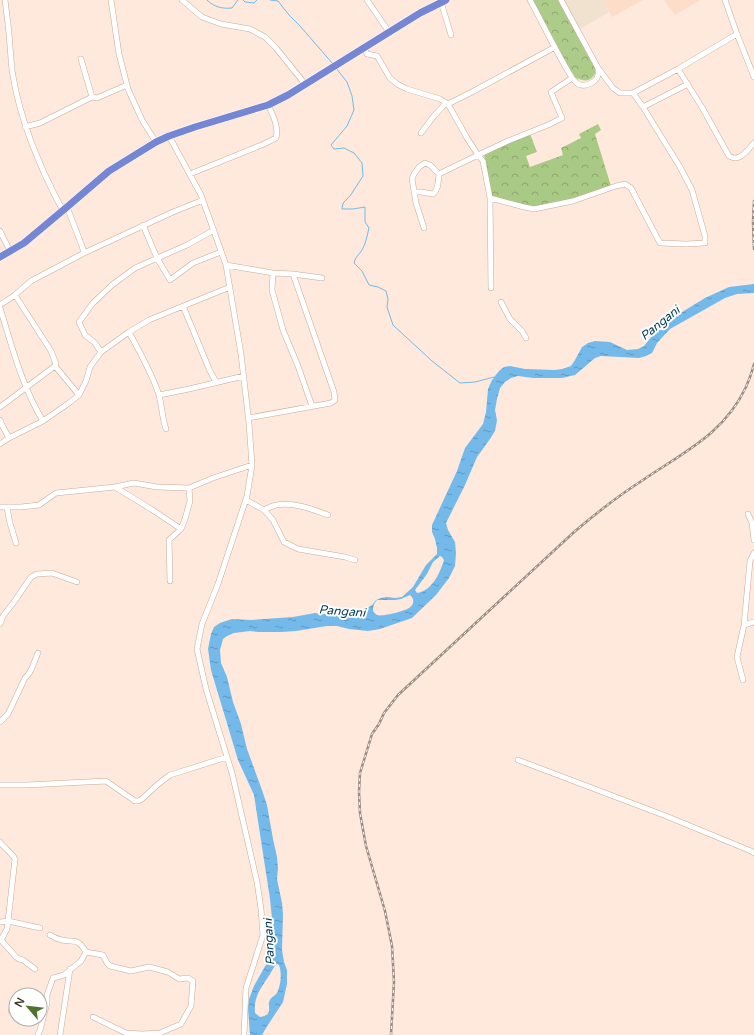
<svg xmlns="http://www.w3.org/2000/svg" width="754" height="1035" font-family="'Varela Round',sans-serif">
  <defs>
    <pattern id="forest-crowns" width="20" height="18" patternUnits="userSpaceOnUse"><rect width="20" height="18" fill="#a9ca84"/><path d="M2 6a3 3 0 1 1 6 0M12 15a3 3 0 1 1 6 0" fill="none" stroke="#8ba56c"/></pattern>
    <pattern id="park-crowns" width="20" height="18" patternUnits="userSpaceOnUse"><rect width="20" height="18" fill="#adcc89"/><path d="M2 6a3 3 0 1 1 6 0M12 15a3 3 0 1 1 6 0" fill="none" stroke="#8ea670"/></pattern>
    <pattern id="water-ripples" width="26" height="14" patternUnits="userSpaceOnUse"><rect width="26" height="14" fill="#73baeb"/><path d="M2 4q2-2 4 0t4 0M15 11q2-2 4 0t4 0" fill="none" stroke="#6098bf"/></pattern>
  </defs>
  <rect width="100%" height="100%" fill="#fee9dc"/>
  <path fill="#f0e2ce" d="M 564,0 L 603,0 L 609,12 L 580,29 Z"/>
  <path fill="#feddc8" d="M 603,0 L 643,0 L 612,17 Z
    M 664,0 L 700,0 L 675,15 Z"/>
  <path fill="url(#forest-crowns)" d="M 598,124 L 601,130 L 595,134 L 611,186 L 573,200 L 534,208 L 491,196 L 484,154 L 530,134 L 537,152 L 526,156 L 530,167 L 563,155 L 561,148 L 581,138 L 579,134 Z"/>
  <path fill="url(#park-crowns)" d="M 532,0 L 560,0 L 597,69 C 592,82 586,83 574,77 Z"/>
  <path fill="url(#water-ripples)" fill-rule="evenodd" d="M 754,284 L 754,293 L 737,294 L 725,298 L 670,329 L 657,343 L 652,353 L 646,356 L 639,358 L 601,356 L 595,358 L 575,375 L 562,378 L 533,378 L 518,376 L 511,378 L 505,382 L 500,388 L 497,399 L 495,410 L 497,420 L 495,431 L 490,439 L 477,457 L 465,485 L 446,523 L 448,530 L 455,542 L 456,553 L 455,566 L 449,578 L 436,595 L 412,618 L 380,629 L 368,631 L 349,629 L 337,626 L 327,626 L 296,631 L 281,632 L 258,632 L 250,631 L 234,633 L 227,636 L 223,639 L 220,650 L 221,663 L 227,677 L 233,702 L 241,724 L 247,749 L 262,790 L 267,805 L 273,839 L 277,857 L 278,868 L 277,879 L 282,903 L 283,914 L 282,950 L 284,962 L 287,970 L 287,984 L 283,1002 L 266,1028 L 262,1035 L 250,1035 L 248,1008 L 249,999 L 254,986 L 268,961 L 273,948 L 274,938 L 270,899 L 254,795 L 238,760 L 211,670 L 208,649 L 211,634 L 214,627 L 220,623 L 232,619 L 251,620 L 293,617 L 315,613 L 333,615 L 345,616 L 354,614 L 364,610 L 372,605 L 376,600 L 381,598 L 387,597 L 395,598 L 402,597 L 413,587 L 426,565 L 437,554 L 437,548 L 435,539 L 432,532 L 432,525 L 457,471 L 465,448 L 483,424 L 486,412 L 488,389 L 492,380 L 499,371 L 504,367 L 510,366 L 525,369 L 555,370 L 562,369 L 571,366 L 575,360 L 582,347 L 588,343 L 595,341 L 610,342 L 627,350 L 638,349 L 644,346 L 661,325 L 705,298 L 729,287 ZM 440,556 L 442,557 L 444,560 C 440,573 432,591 417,593 L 415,590 L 427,574 L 433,562 ZM 410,595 C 415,599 414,605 409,608 C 405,611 382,617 377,615 C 375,614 374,612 373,611 C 373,606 374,603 377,600 L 395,600 L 401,599 ZM 277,964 L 279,965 C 282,973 281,985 277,993 C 275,996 271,997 270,1000 C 266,1006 275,1015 260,1017 L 255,1013 C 253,993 266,983 274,967 Z"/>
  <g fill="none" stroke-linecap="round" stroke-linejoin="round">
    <path stroke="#73baeb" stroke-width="1" d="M 207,0 C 214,7 222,9 232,8 L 238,0
      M 243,0 L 245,2 L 254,3 L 257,0
      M 270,0 L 278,1 L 289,15 L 300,26 L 333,64
      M 336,68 L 347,82 L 352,96 L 354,110 L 347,126 L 331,145 L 334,149 L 344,148 L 354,153 L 362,163 L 363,176 L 350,196 L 343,203 L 342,209 L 353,209 L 365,207 L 365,222 L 369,228 C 367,236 366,243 362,250 C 359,255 355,257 354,263 L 362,271 L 369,285 L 378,287 L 386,291 L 388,299 L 387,307 L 393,325 L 432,361 L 460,383 L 475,382 L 494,377"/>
    <defs>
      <path id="minor" d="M 5,0 C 7,15 9,30 10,46 C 11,56 11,66 13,76 C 21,124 40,168 63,211
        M 111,0 L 119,54 L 128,89 L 142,120 L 156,142
        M 182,0 L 202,17 L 221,24 L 250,29 L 265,37 L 276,48 L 305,84
        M 367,0 L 389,32
        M 530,0 C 542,22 553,45 565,66 C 569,72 572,80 578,84 C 583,87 588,85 593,82 C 598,79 599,75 598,69
        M 561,0 L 598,68 L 613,88 L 620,93 L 633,93 L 678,69 L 737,34
        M 725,0 L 737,34 L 754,77
        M 441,2 L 451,35
        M 364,47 L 367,54 L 377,56 L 390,78 L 397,84 L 407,89 L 440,99 L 448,104 L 467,138 L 478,155 L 508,141 L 548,125 L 562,118 L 551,92 L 572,78
        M 81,59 L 92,97
        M 678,69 L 703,109 L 729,156 C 740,163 747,150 754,143
        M 448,104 L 472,92 L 555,47
        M 643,107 L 688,84
        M 25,127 L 40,123 L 92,97 L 97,98 L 127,85
        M 421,133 L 433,117 L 446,103
        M 169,136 L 201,195 L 226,265 L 241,354 L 249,423 L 252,465 L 247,496 L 218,584 L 202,624 L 197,649 L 206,689 L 232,773 L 257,882 L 261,909 L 263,935 L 246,988 L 244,1035
        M 190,174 L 264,144 L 276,138 C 279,127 273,115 268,105
        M 439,174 L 478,155 L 483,161 L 490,198 L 491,288
        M 414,192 L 421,192 L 433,194 C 439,189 438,181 439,174 L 430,165 L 425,163 L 419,167 L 414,174 L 412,179 L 416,203 L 424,228
        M 490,198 L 524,207 L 534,209 L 573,201 L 616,186 L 625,184 L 631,188 L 660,243 L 686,244 L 705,243 L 705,236 L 692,190 L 680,167 L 643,107 L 633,93
        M 67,207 L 82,246 L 84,253
        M 143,225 L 157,258 L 170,280 L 193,263 L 221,252
        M 0,231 L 10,251
        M 226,265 L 273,273 L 293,274 L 322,278
        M 273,273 L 272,290 L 283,330 L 298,366 L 312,406
        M 501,302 L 510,319 L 522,331 L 526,338
        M 0,305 L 15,295 L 31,281 L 84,253 L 173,212 L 203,200
        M 183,306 L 210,371 L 216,382
        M 0,308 C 12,346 22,387 43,421
        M 129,332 C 140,353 152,373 159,395 C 162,406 162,418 166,429
        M 101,352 L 95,343 L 85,335 L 79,322 L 93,303 L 112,285 L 135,268 L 187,245 L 214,230
        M 55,366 L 79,395
        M 159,395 L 189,389 L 244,376
        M 0,407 L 55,366 L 56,364 L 51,351 L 15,295
        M 248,418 L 331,403 L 335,400 L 334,392 L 293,274
        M 0,420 L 2,425 L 9,438
        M 0,444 L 9,438 L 43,421 L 69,403 L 79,395 L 86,381 L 90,367 L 101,352 L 129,332 L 149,320 L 230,287
        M 115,487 L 151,509 L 181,529
        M 246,500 L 264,510 L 273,520 L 284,542 L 298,549 L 345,557 L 355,560
        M 0,507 L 21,507 L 39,505 L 56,493 L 115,487 L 134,483 L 157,487 L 189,488 L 213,478 L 252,465
        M 7,508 L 10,523 L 16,543
        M 264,510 C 268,508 272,506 276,505 C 294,502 312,509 328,515
        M 748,514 L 752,523 L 754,540
        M 170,581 L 169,540 L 181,529 L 185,519 L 190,501 L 189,488
        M 0,624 L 3,616 L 14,602 L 31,577 L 37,574 L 52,573 L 77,582
        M 744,625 L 750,561 L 754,553
        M 743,680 L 737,657 L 744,625 L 754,622
        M 0,722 L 8,714 L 25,678 C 32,673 34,661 38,653
        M 518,760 L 666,816 L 751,851 L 754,853
        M 0,785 L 27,785 L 106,781 L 135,801 L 138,801 L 142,799 L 157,785 L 170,775 L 227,757
        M 0,842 C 4,848 12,853 15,859 L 8,921 L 7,929 L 1,940 L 16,957 L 19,959 L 23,960 L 35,969
        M 0,922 L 8,921 L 40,928
        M 50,935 C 53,937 58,939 62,940 C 75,943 77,937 86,952
        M 40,1004 L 47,1003 L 47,995 L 53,978 L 64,975 L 81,961 L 86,952 L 103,955 L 107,963 L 110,966 L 131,971 L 149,967 L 153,968 L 168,972 L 179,979 L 188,978 L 193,981 L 191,1006 L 181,1024 L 160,1033 L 142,1034 L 126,1033 L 93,1017
        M 11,1011 L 16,1012
        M 38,1035 L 40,1030 L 47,1003
        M 60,1035 L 70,969"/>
      <path id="highway" d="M 0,257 L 24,243 L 67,207 L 109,171 L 156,142 L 169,136 L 195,127 L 268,105 L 288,95 L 420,13 L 446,0"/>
    </defs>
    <use href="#minor" stroke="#c4ac9c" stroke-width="6"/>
    <use href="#highway" stroke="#fff" stroke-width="8"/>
    <use href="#minor" stroke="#fff" stroke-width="5"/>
    <use href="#highway" stroke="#7586d4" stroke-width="7"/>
    <defs>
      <path id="rail" d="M 754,201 L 753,222 L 754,249
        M 391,1035 L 394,982 L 392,946 L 385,911 L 366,846 L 360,813 L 359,792 L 360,773 L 372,734 L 379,724 L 384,713 L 398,695 L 573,533 C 595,514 618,496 643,480 C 684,452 724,434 746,387 C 749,380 752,372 754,364"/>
    </defs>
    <use href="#rail" stroke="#9b8b82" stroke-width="2.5"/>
    <use href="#rail" stroke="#fff" stroke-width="1" stroke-dasharray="3" stroke-linecap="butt"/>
  </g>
  <g text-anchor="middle" stroke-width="4" stroke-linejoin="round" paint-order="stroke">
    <g font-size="12" font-style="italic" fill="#003b5b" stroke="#fff">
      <text transform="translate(660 323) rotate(-39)" y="4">Pangani</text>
      <text transform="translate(342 611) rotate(4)" y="4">Pangani</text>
      <text transform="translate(269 942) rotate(-93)" y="4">Pangani</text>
    </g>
  </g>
  <g transform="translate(28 1007) rotate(298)"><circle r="19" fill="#ffffff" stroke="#b2aeac"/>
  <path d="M0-3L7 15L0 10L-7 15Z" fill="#4f732c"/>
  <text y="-6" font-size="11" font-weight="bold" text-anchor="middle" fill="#3f352f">N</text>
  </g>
</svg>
